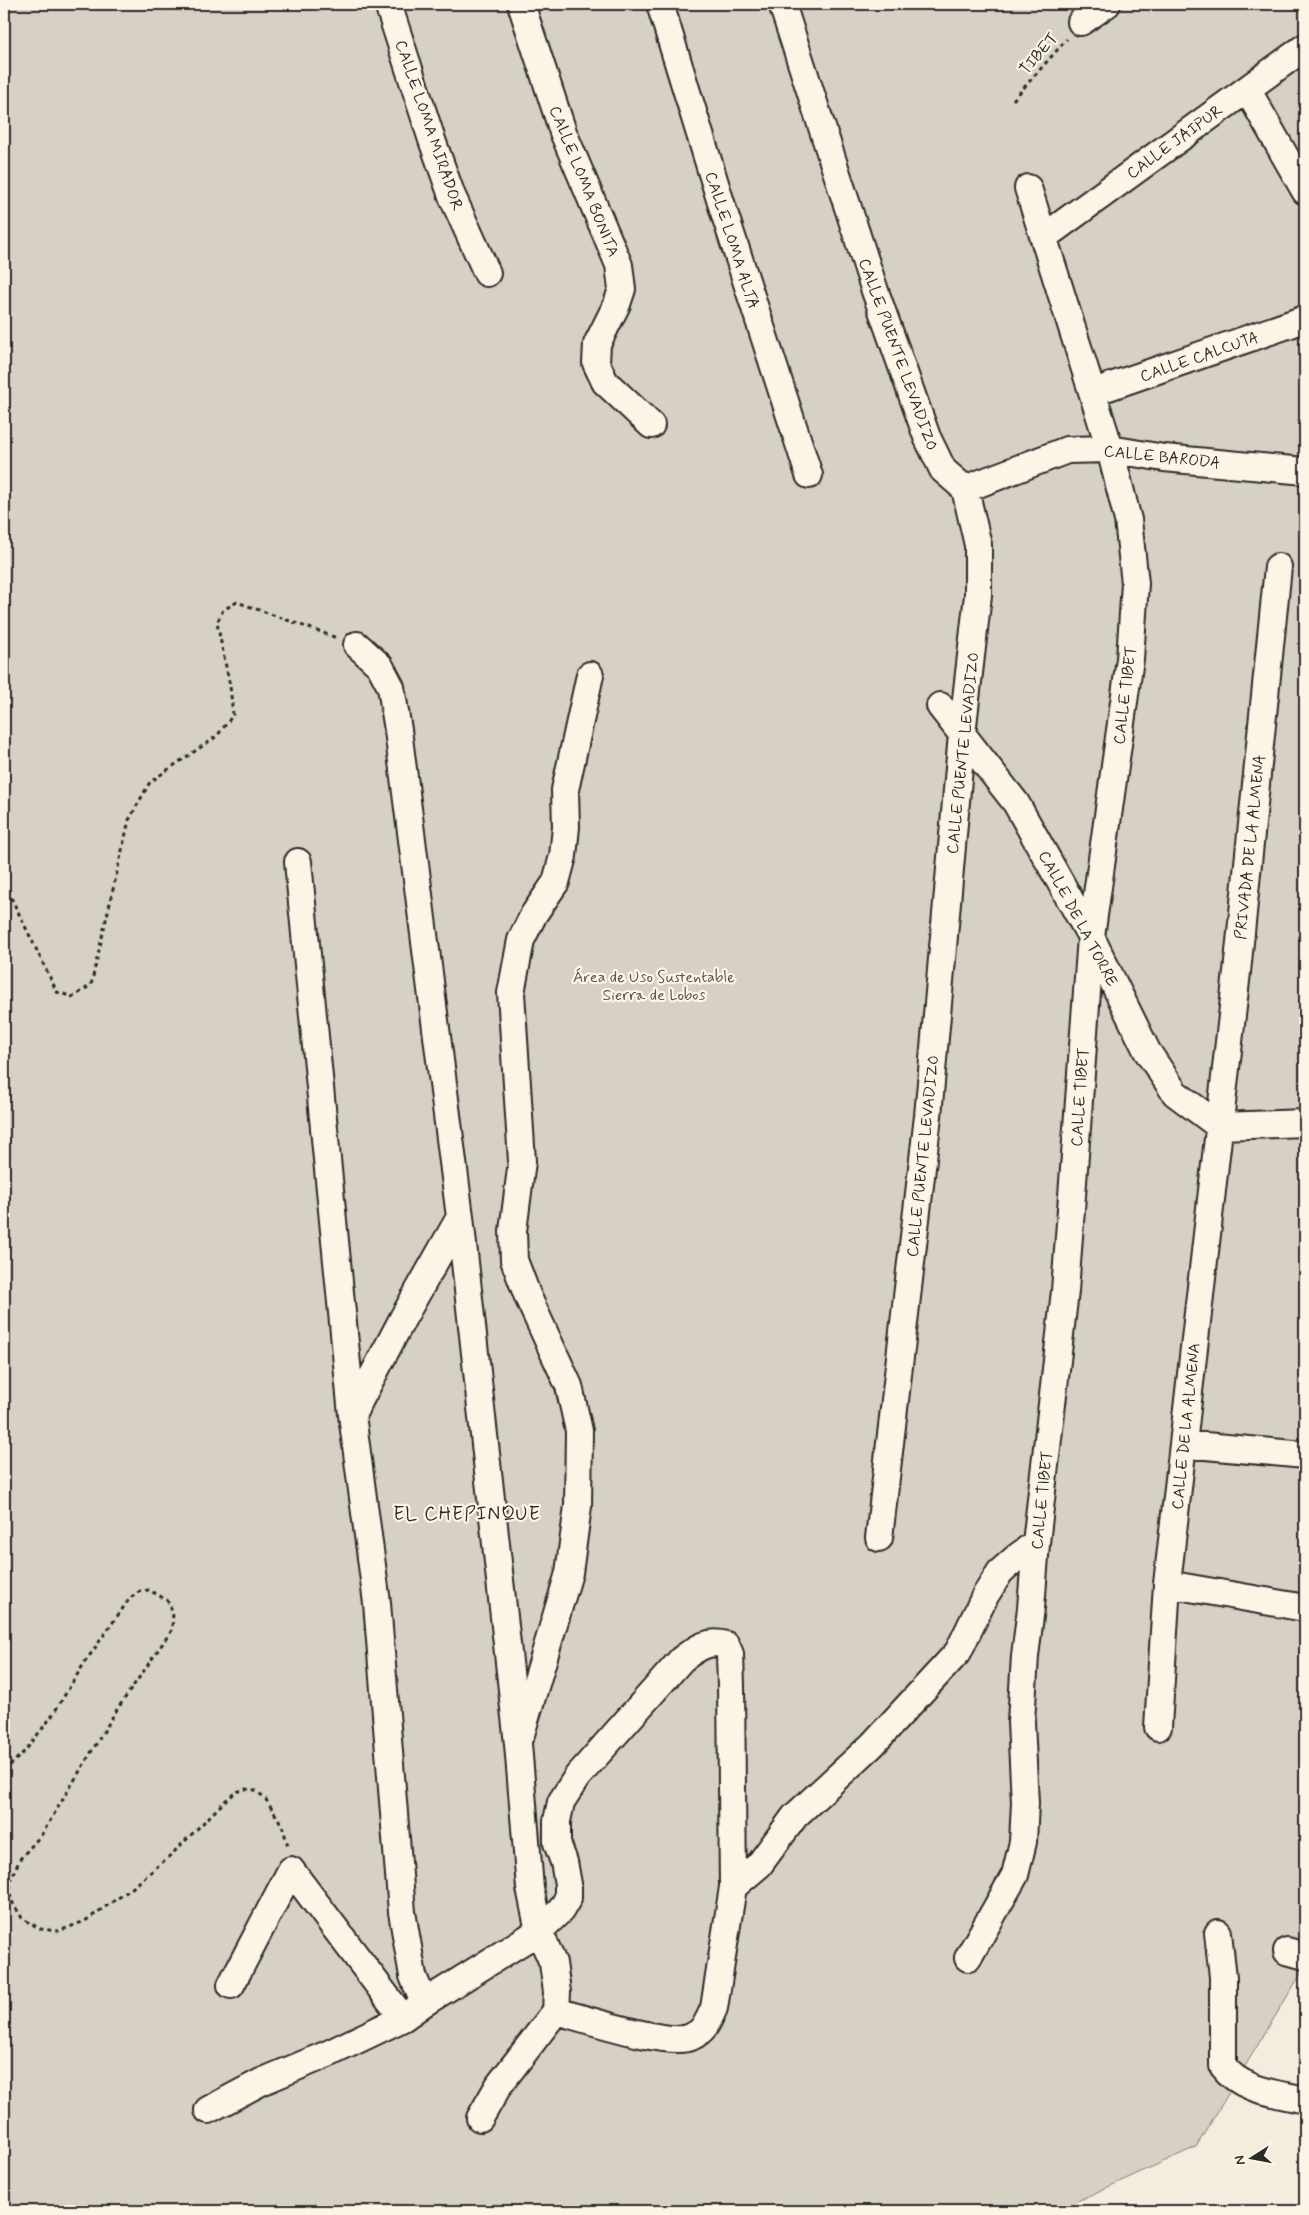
<svg xmlns="http://www.w3.org/2000/svg" width="1309" height="2215" font-family="Mynerve,sans-serif">
  <rect width="100%" height="100%" fill="#f4edde"/>
  <filter id="ink" filterUnits="userSpaceOnUse"><feTurbulence type="fractalNoise" baseFrequency=".02" numOctaves="2"/><feDisplacementMap in="SourceGraphic" scale="10" xChannelSelector="R" yChannelSelector="G"/><feConvolveMatrix kernelMatrix="1 2 1 2 8 2 1 2 1" color-interpolation-filters="sRGB"/></filter>
  <g filter="url(#ink)">
    <path fill="#d6d1c4" stroke="#807e78" d="M 4,4 L 1305,4 L 1305,1967 L 1196,2147 L 1055,2211 L 4,2211 Z"/>
    <g fill="none" stroke-linecap="round" stroke-linejoin="round">
      <defs>
        <path id="minor" d="M 388,4 L 432,140 L 452,196 L 487,273
          M 521,4 L 563,132 L 619,265 L 622,289 L 617,304 L 597,344 L 596,363 L 605,382 L 651,425
          M 660,4 L 722,206 L 809,475
          M 782,4 L 875,291 L 927,437 L 943,470 L 965,489 L 978,545 L 978,595 L 962,734 L 928,1116 L 879,1538
          M 1081,22 L 1107,4
          M 1247,89 L 1305,191
          M 1044,237 L 1305,47
          M 1094,392 L 1305,319
          M 965,489 L 1067,450 L 1110,449 L 1164,458 L 1305,471
          M 357,645 L 380,666 L 391,687 L 398,730 L 460,1217 L 518,1744 L 530,1888 L 539,1931 L 553,1963 L 557,1992 L 556,2011 L 499,2085 L 480,2118
          M 940,706 L 1016,803 L 1091,937 L 1147,1051 L 1175,1093 L 1219,1126
          M 298,862 L 352,1415 L 377,1603 L 402,1912 L 413,1976 L 424,2003
          M 1219,1126 L 1305,1123
          M 352,1415 L 403,1318 L 460,1217
          M 1183,1444 L 1305,1455
          M 1167,1584 L 1305,1608
          M 1158,1727 L 1167,1584 L 1237,972 L 1278,567
          M 521,1734 L 569,1573 L 578,1506 L 579,1431 L 569,1386 L 528,1297 L 514,1260 L 513,1231 L 522,1161 L 511,993 L 521,940 L 534,914 L 556,882 L 563,856 L 566,827 L 565,790 L 590,675
          M 733,1887 L 759,1865 L 795,1816 L 872,1745 L 958,1652 L 985,1596 L 1000,1572 L 1017,1557 L 1036,1543
          M 1218,1933 L 1223,1977 L 1223,2066 C 1241,2091 1277,2093 1305,2100
          M 1287,1951 L 1305,1956
          M 968,1958 L 1015,1875 L 1023,1842 L 1025,1803 L 1021,1722 L 1025,1656 L 1031,1608 L 1036,1543 L 1065,1291 L 1091,937 L 1130,659 L 1135,583 L 1128,520 L 1110,449 L 1028,188
          M 231,1985 L 291,1870 L 403,2018
          M 208,2110 L 261,2082 L 330,2053 L 403,2018 L 424,2003 L 539,1931 L 561,1910 L 568,1898 L 568,1884 L 564,1862 L 557,1843 L 557,1821 L 561,1802 L 577,1777 L 682,1659 C 696,1649 708,1639 726,1645 L 730,1654 L 731,1686 L 733,1887 L 714,2008 C 708,2021 705,2031 691,2037 C 669,2047 583,2018 556,2011"/>
      </defs>
      <use href="#minor" stroke="#2b2b2b" stroke-width="30"/>
      <path stroke="#2b2b2b" stroke-width="3" stroke-dasharray="4 4" stroke-linecap="butt" d="M 1013,100 L 1067,39
        M 4,883 L 57,992 L 73,997 L 91,985 L 129,820 L 150,782 L 217,736 L 233,715 L 230,686 L 217,623 L 223,610 L 237,602 L 337,638
        M 4,1771 L 25,1751 L 52,1716 L 85,1662 L 130,1598 L 140,1591 L 149,1590 L 167,1600 L 173,1613 L 172,1630 L 116,1711 L 42,1834 L 20,1859 L 10,1881 L 11,1900 L 22,1918 L 40,1929 L 59,1931 L 85,1921 L 131,1889 L 172,1854 L 225,1801 L 236,1792 L 245,1789 L 255,1790 L 265,1798 L 282,1825 L 289,1849"/>
      <use href="#minor" stroke="#fcf5e5" stroke-width="26"/>
    </g>
  </g>
  <g text-anchor="middle" stroke-width="4.5" stroke-linejoin="round" paint-order="stroke">
    <g font-size="16" fill="#2b2b2b" stroke="#fcf5e5">
      <text transform="translate(1038 53) rotate(-49)" y="6">TIBET</text>
      <text transform="translate(430 125) rotate(71)" y="6">CALLE LOMA MIRADOR</text>
      <text transform="translate(1174 141) rotate(-36)" y="6">CALLE JAIPUR</text>
      <text transform="translate(585 181) rotate(68)" y="6">CALLE LOMA BONITA</text>
      <text transform="translate(733 240) rotate(72)" y="6">CALLE LOMA ALTA</text>
      <text transform="translate(899 354) rotate(70)" y="6">CALLE PUENTE LEVADIZO</text>
      <text transform="translate(1199 356) rotate(-19)" y="6">CALLE CALCUTA</text>
      <text transform="translate(1162 456) rotate(6)" y="6">CALLE BARODA</text>
      <text transform="translate(1124 695) rotate(-83)" y="6">CALLE TIBET</text>
      <text transform="translate(962 753) rotate(-84)" y="6">CALLE PUENTE LEVADIZO</text>
      <text transform="translate(1249 847) rotate(-84)" y="6">PRIVADA DE LA ALMENA</text>
      <text transform="translate(1079 918) rotate(62)" y="6">CALLE DE LA TORRE</text>
      <text transform="translate(1079 1097) rotate(-86)" y="6">CALLE TIBET</text>
      <text transform="translate(922 1156) rotate(-84)" y="6">CALLE PUENTE LEVADIZO</text>
      <text transform="translate(1185 1426) rotate(-84)" y="6">CALLE DE LA ALMENA</text>
      <text transform="translate(1041 1500) rotate(-84)" y="6">CALLE TIBET</text>
    </g>
    <g font-size="16" fill="#565451" stroke="#fcf5e5">
      <text x="654" y="982">Área de Uso Sustentable<tspan x="654" dy="18">Sierra de Lobos</tspan></text>
    </g>
    <g font-size="19" letter-spacing="1" fill="#2b2b2b" stroke="#fcf5e5">
      <text x="467" y="1520">EL CHEPINQUE</text>
    </g>
  </g>
  <rect width="1309" height="2215" fill="none" stroke="#fcf5e5" stroke-width="20"/>
  <rect x="10" y="10" width="1289" height="2195" fill="none" stroke="#2b2b2b" stroke-width="2" filter="url(#ink)"/>
  <g transform="translate(1252 2158) rotate(259)" stroke="#fcf5e5" stroke-width="4" paint-order="stroke">
  <path d="M0-4L9 19L0 12L-9 19Z" fill="#2b2b2b"/>
  <text y="-8" font-size="14" font-weight="bold" text-anchor="middle" fill="#2b2b2b">N</text>
  </g>
</svg>
